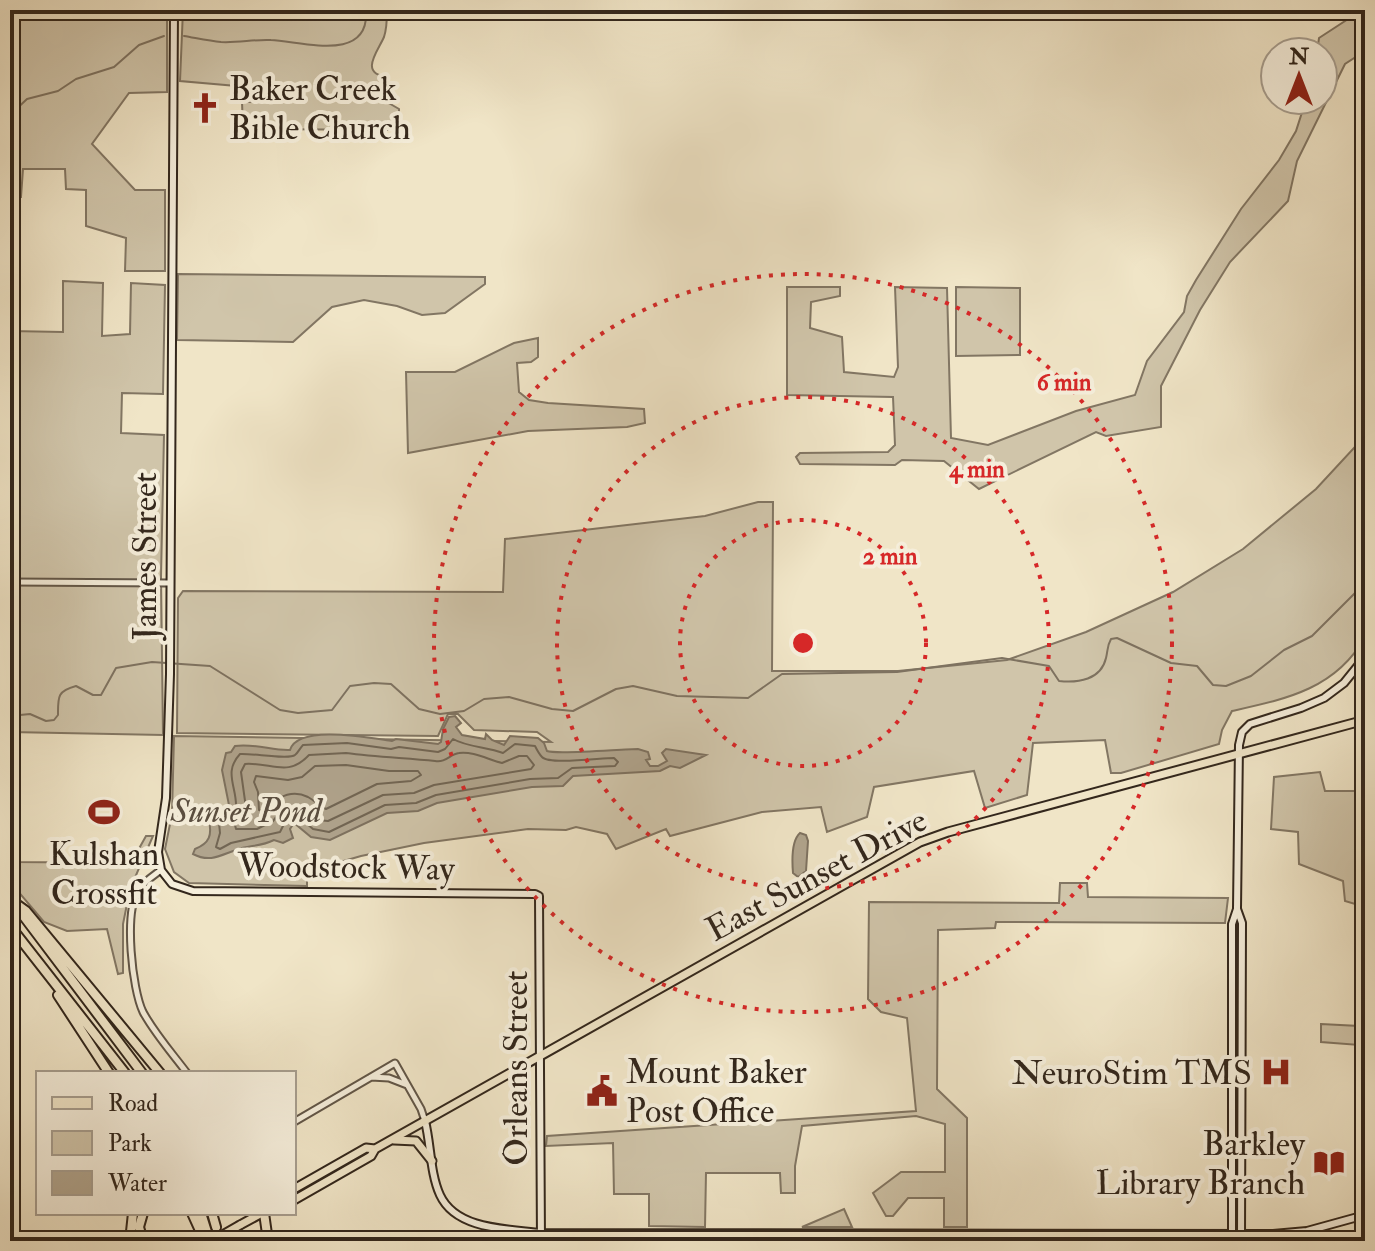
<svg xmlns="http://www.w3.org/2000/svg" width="1375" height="1251" font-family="'IM FELL Double Pica',serif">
  <rect width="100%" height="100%" fill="#f0e5c7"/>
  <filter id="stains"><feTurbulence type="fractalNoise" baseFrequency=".0025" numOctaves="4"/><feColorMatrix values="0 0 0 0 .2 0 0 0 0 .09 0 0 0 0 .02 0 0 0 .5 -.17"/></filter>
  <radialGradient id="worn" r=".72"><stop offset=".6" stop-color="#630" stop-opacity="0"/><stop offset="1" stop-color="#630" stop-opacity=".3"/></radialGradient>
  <path fill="#d0c5aa" stroke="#827663" stroke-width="2" d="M 88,10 L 106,10 L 123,17 L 167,14 L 167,92 L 129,93 L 92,144 L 135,190 L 165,190 L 165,271 L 125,271 L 126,238 L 86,226 L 86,190 L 66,189 L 65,169 L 23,169 L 21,197 L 10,197 L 10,16 L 65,16 Z
    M 183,10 L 387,10 C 387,19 387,28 384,37 C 378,51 358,74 388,77 L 387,102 L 399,109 L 399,130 L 243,129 L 242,102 L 256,102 L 256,94 L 248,87 L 180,81 Z
    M 1362,10 L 1365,10 L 1365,51 L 1345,64 L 1297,161 L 1288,201 L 1230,262 L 1200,310 L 1161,386 L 1161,427 L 1106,436 L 1096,432 L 979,489 L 944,461 L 902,460 L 895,465 L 800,464 L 796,457 L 800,453 L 888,452 L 895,445 L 893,397 L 787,395 L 787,287 L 840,287 L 840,296 L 811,302 L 810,328 L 842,337 L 844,372 L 894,377 L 898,367 L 895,287 L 947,288 L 951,438 L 988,445 L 1076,411 L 1135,395 L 1147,361 L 1184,312 L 1187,296 L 1196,280 L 1241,209 L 1279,160 L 1296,131 L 1306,100 L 1323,100 L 1323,52 L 1317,52 L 1319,38 Z
    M 178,274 L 485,277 L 485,284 L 445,313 L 422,315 L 397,306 L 364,300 L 332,307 L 293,342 L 177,340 Z
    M 63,281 L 103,283 L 102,336 L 130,334 L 131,283 L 165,285 L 163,394 L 122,393 L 121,433 L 164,435 L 161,577 L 163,735 L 10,732 L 10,331 L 63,332 Z
    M 956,287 L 1020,288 L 1020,355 L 956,356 Z
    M 538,338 L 538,357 L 531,362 L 517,363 L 519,392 L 529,400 L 548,403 L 644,409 L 645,423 L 627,427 L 528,431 L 408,453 L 406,372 L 455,372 L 514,343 Z
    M 1365,436 L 1365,637 C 1336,689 1286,699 1232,711 L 1222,730 L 1219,744 L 1121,773 L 1111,773 L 1105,740 L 1033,743 L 1027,795 L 985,808 L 974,771 L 874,787 L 867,817 L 827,832 L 821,807 L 762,812 L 670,836 L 666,829 L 616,849 L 607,834 L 576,827 L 566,830 L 528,829 L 424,843 L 361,856 L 316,869 L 307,875 L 307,886 L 189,883 L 174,872 L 165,849 L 172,814 L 174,736 L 551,742 L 537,732 L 474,730 L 458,714 L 448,714 L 438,736 L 177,733 L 178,598 L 183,591 L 503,592 L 505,539 L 705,516 L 758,502 L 773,502 L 772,671 L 898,671 L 1007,660 L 1086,632 L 1173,592 L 1243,549 L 1316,489 Z
    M 1320,772 L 1325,791 L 1362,791 L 1365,788 L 1365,907 L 1345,901 L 1343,881 L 1299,864 L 1298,832 L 1271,829 L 1274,777 Z
    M 146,836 L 153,836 L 130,889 L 123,924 L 123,973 L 118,974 L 107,929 L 67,931 L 44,922 L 10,882 L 10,857 L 15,862 L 131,863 Z
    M 1060,883 L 1087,883 L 1088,897 L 1228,898 L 1225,923 L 996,922 L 995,928 L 938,930 L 937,1089 L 967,1118 L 967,1227 L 944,1227 L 944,1198 L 908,1198 L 893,1216 L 886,1216 L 873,1193 L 901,1172 L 945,1172 L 945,1124 L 916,1116 L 802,1126 L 795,1166 L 795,1193 L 781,1193 L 780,1173 L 706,1173 L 705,1227 L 649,1226 L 649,1194 L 614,1194 L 613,1143 L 546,1146 L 547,1136 L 916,1111 L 907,1018 L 881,1012 L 868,999 L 869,902 L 1059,903 Z
    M 1321,1024 L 1359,1026 L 1359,1045 L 1321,1042 Z
    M 844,1209 L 852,1227 L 802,1227 Z"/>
  <path fill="#b0a48d" stroke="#7e7260" stroke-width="2" d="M 455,716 L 461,723 L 456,727 L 462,735 L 485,739 L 486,734 L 492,740 L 504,745 L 510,736 L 538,738 L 544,743 L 547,751 C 557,755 622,749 638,749 L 648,752 L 650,759 L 646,760 L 650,766 L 658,766 L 667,761 L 662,753 L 666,749 L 706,755 L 680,768 L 670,766 L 660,771 L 573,776 L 563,786 L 532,787 L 437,803 L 418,811 L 387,813 L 330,840 L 311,837 L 294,823 L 290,829 L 293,838 L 283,843 L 274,840 C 260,847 249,845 236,850 C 221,855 210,863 193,854 L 195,849 C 210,843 212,835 209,820 L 229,805 L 222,770 L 226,753 L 231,752 L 235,746 C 255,743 273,751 290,750 C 298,724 370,738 392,741 L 396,739 L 438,744 L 441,742 L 443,729 L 449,717 Z
    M 800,833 L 806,835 L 808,841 L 806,871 L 798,877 L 793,873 C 792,861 791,841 800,833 Z"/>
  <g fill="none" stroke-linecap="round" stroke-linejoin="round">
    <path stroke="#726654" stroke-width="2" d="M 453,739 C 467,747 487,747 503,753 L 515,744 L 535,746 C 537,750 539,754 542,757 C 549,765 600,758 614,758 L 618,762 L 615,766 L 572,768 L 558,778 L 530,779 L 436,795 L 416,803 L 385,805 L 329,832 L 313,829 L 300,818 L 292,816 L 286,820 L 280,832 L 231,843 L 220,849 L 216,847 L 220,833 L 219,823 L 230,816 L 236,807 C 237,787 223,772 240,754 C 252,753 289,760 295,755 C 298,753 300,748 303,745 L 347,743 L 391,749 L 399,747 L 438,752 L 445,749 Z
      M 346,753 C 376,757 406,758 435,761 C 446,763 450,754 459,753 C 473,751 489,760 502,763 L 519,756 L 527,756 L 534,765 L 531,769 L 434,785 L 414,793 L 383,795 L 328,821 L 317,820 L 304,809 L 293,806 L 282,810 L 273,821 L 257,829 L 236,829 L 235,825 L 246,808 L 241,772 L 245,764 C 271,762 288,778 309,755 Z
      M 346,765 L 389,771 L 418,771 L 421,775 L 411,781 L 377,784 L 326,809 C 319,806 315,801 308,797 C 291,789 276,798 265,811 L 259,810 L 258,792 L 254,782 L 256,776 L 288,780 L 302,777 L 315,766 Z"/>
    <path stroke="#7e7260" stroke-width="2" d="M 184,36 C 196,38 209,41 221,42 C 238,43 255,39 271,40 C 301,41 370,64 366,10
      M 10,115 L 27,99 L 58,91 L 76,79 L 114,67 L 139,45 L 164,36
      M 10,716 L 30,714 L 46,721 L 54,720 L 58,715 C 58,697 57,691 76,686 L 93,695 L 101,695 L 116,668 L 152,662 L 210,666 L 280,710 L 298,713 L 332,710 L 350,686 L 374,683 L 391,684 L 419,709 L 440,714 L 464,711 L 484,699 L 509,697 L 552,709 L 573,711 L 616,689 L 633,686 L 677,696 L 748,698 L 782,674 L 897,672 L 1002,658 L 1049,666 L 1059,681 C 1078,683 1101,680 1106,658 C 1108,650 1107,646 1111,639 L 1117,638 L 1171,663 L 1197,666 L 1213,685 L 1226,686 L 1251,676 L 1284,650 L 1312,636 L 1365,583"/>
    <defs>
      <path id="tertiary" d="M 10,582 L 169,583
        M 161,870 C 153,876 143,882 138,891 C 124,913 132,989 143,1012 C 155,1034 172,1053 187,1073
        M 371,1077 L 389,1078 L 407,1085
        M 294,1122 L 395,1063 L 421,1109 L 425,1121"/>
      <path id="secondary" d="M 174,10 L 170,674 L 166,798 L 158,852 L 161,870 L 172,884 L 193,891 L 535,894 L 539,896 L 541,1241
        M 425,1121 C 431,1145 430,1173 440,1195 C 456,1230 508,1229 541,1233 L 1273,1234 L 1307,1231 L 1365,1215
        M 1232,1241 L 1232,924 L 1237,909
        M 1241,1241 L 1242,923 L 1237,909 L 1239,745 L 1242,732 L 1250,724 L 1301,708 L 1324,698 L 1344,683 L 1365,657"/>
      <path id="primary" d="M 394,1140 L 416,1141 L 432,1161
        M 294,1189 L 366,1148 L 375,1149
        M 294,1200 L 371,1156 L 375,1149 L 920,842 L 948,832 L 1365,720
        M 240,1225 L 262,1213"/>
      <path id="motorway" d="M 12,901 L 26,911 L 160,1073
        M 22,914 L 142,1073
        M 10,926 L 125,1073
        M 58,995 L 109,1073
        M 192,1213 L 202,1235
        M 201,1213 L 207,1232
        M 212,1213 L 216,1227
        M 264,1213 L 268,1241
        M 130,1241 L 133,1213
        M 143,1241 L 139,1227 L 143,1213"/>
    </defs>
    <use href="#tertiary" stroke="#625647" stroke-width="9"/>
    <use href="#secondary" stroke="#33271c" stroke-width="10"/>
    <use href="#primary" stroke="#33271c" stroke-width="11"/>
    <use href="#motorway" stroke="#33271c" stroke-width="12"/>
    <use href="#tertiary" stroke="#f5eedb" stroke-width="5"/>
    <use href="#secondary" stroke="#f5eedb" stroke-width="6"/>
    <use href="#primary" stroke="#f0e5c7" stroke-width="7"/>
    <use href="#motorway" stroke="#f0e5c7" stroke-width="8"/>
    <defs>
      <path id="primary-bridge" d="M 212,1241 L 240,1225"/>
    </defs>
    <use href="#primary-bridge" stroke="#33271c" stroke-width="11" stroke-linecap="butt"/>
    <use href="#primary-bridge" stroke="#f0e5c7" stroke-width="7"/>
  </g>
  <g fill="none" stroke="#d62828" stroke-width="4" stroke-dasharray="4 8">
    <circle cx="803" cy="643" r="123"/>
    <circle cx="803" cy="643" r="246"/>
    <circle cx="803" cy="643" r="369"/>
  </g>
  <defs>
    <symbol id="church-bare" viewBox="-9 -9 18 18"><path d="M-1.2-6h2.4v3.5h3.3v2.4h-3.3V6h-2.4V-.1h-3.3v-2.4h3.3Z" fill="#8f2418" stroke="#f5eedb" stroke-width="2.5" paint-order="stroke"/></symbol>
    <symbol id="stadium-bare" viewBox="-9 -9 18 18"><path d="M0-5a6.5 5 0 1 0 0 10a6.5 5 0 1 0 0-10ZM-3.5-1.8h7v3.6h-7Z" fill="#8f2418" stroke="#f5eedb" stroke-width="2.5" paint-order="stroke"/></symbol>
    <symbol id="hospital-bare" viewBox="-9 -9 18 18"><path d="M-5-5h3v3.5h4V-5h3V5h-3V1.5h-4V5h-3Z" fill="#8f2418" stroke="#f5eedb" stroke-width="2.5" paint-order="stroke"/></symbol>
    <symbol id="civic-bare" viewBox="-9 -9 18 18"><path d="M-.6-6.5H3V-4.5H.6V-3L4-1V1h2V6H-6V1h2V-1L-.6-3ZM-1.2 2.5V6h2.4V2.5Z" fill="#8f2418" stroke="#f5eedb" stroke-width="2.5" paint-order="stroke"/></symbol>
    <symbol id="library-bare" viewBox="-9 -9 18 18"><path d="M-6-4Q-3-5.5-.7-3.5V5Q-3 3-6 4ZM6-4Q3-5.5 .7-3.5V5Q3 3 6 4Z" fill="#8f2418" stroke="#f5eedb" stroke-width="2.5" paint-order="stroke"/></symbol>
  </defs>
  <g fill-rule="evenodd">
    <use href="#church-bare" x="183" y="86" width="44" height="44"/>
    <use href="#stadium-bare" x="82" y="790" width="44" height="44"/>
    <use href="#hospital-bare" x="1254" y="1050" width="44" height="44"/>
    <use href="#civic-bare" x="580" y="1069" width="44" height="44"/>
    <use href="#library-bare" x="1307" y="1141" width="44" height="44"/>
  </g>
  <g text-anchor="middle" stroke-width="8" stroke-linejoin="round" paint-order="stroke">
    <g font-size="34" fill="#33271c" stroke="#f5eedb" text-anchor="start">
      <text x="229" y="100">Baker Creek<tspan x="229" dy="39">Bible Church</tspan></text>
      <text x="104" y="865" text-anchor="middle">Kulshan<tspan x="104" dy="39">Crossfit</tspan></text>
      <text x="626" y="1083">Mount Baker<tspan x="626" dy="39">Post Office</tspan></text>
      <text x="1252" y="1084" text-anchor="end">NeuroStim TMS</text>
      <text x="1305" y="1155" text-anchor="end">Barkley<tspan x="1305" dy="39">Library Branch</tspan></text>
    </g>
    <g font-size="34" fill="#33271c" stroke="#f5eedb">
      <text transform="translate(144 556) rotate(-90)" y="12">James Street</text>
      <text transform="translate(346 866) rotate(1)" y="12">Woodstock Way</text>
      <text transform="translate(816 874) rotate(-28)" y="12">East Sunset Drive</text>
      <text transform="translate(515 1068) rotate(-90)" y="12">Orleans Street</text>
    </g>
    <g font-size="34" font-style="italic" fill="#5a4e40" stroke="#f5eedb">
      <text x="246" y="822">Sunset Pond</text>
    </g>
  </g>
  <circle cx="803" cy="643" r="12" fill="#d62828" stroke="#f5eedb" stroke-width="4"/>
  <g font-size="24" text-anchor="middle" font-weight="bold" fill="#d62828" stroke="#f5eedb" stroke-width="8" stroke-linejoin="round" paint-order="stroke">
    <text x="1064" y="390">6 min</text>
    <text x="977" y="477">4 min</text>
    <text x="890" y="564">2 min</text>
  </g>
  <rect width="1375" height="1251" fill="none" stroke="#f0e5c7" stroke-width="40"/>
  <rect x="12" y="12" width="1351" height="1227" fill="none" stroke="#33271c" stroke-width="4"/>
  <rect x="20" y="20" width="1335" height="1211" fill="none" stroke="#33271c" stroke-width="2"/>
  <rect x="36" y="1071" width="260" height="144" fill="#f5eedb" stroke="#a79e8f" stroke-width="2"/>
  <rect x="52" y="1097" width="40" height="12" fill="#f0e5c7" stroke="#a79e8f" stroke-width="2"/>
  <text x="108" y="1111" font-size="24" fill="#33271c">Road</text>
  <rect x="52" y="1131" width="40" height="24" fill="#d0c5aa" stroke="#a79e8f" stroke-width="2"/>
  <text x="108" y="1151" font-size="24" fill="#33271c">Park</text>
  <rect x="52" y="1171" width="40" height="24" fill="#b0a48d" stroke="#a79e8f" stroke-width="2"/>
  <text x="108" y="1191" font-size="24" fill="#33271c">Water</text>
  <g transform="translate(1299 76)"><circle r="38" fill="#f5eedb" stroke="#a79e8f" stroke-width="2"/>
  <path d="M0-6L14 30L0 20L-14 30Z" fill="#8f2418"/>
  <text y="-12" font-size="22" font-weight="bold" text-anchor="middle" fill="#33271c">N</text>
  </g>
  <rect width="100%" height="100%" filter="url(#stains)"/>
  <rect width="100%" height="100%" fill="url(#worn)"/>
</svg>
